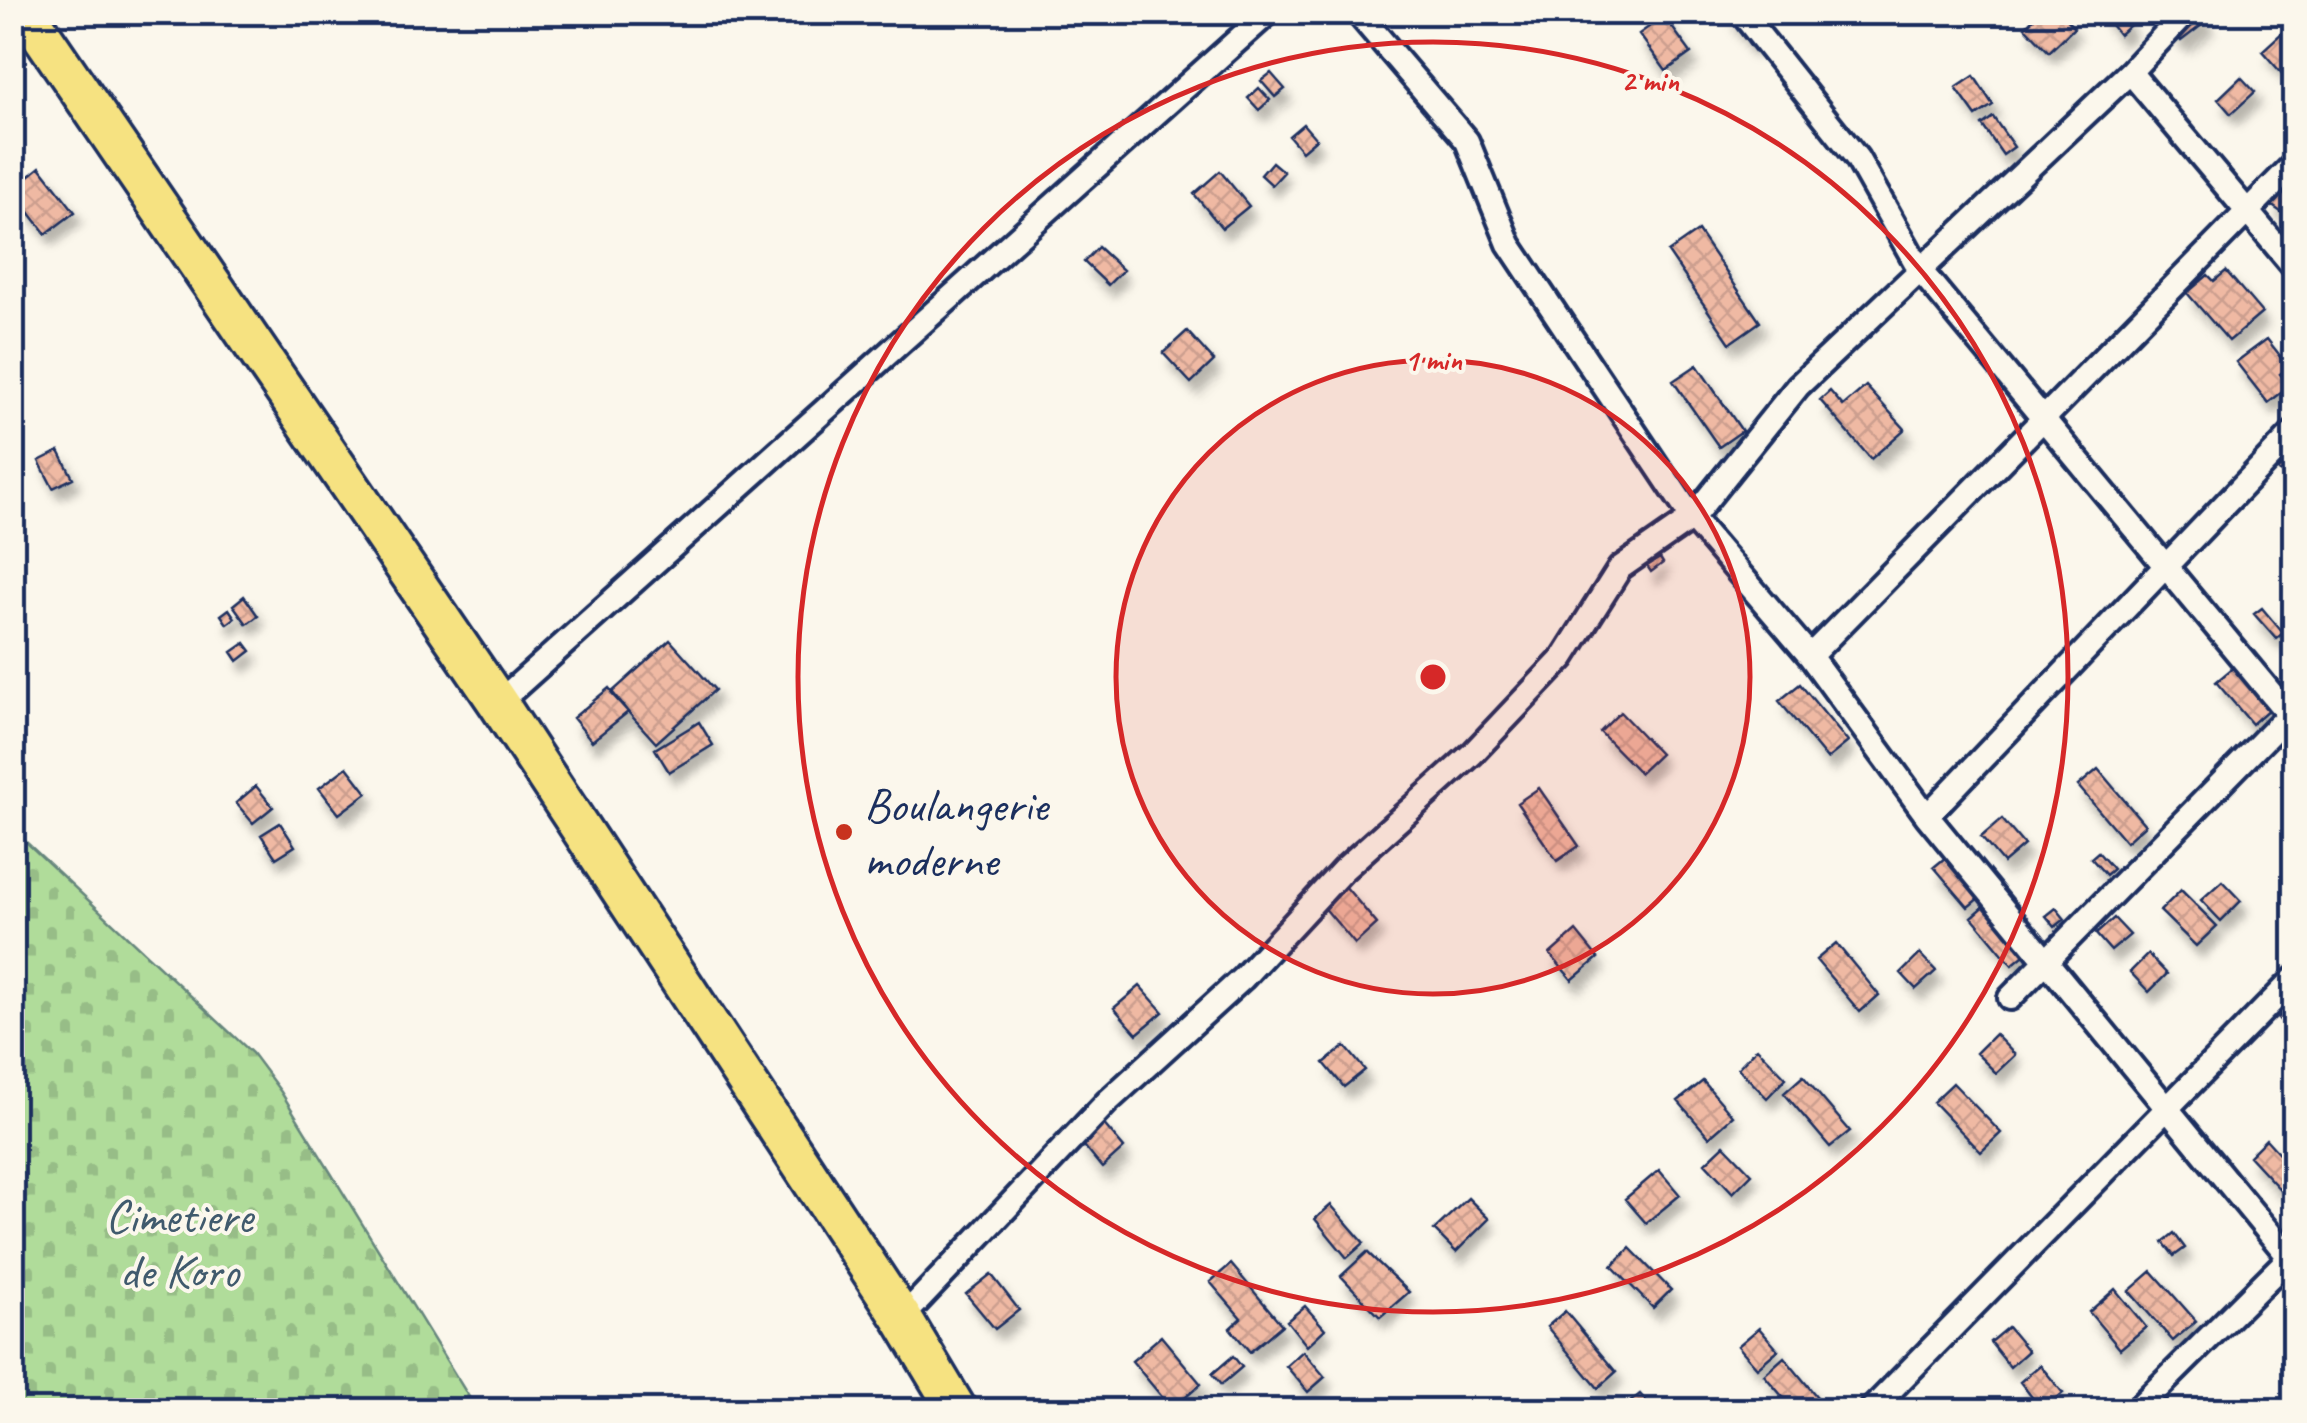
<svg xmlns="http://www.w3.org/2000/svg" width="2307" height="1423" font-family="Caveat,sans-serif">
  <defs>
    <pattern id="cemetery-stones" width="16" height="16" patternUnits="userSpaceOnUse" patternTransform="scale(2.5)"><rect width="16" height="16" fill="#b0dc9a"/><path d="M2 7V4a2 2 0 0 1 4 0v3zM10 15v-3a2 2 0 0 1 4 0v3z" fill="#97bd87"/></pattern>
    <pattern id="building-cross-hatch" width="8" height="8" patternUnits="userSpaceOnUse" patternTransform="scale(2.5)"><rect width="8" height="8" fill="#efb9a3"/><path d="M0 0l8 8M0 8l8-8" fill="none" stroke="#cc9f8f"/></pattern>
    <filter id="shadow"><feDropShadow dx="6" dy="11" stdDeviation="5" flood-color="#0004"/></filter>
  </defs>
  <rect width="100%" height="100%" fill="#fbf7ec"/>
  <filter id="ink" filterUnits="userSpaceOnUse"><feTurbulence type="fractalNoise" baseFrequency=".01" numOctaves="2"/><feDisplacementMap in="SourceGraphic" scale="20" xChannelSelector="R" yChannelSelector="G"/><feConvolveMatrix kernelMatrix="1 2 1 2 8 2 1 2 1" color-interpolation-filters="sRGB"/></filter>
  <g filter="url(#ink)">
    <path fill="url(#cemetery-stones)" stroke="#66867c" stroke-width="2.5" d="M 25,841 L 252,1053 L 281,1092 L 477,1410 L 13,1410 L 12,851 Z"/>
    <path fill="url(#building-cross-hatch)" stroke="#1b2f5e" stroke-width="2.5" filter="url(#shadow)" d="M 1732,12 L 1761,37 L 1750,46 L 1728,16 Z
      M 2040,12 L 2059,12 L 2074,28 L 2049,52 L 2025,27 Z
      M 2101,12 L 2120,12 L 2130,25 L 2119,35 Z
      M 2191,12 L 2200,12 L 2207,21 L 2181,41 L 2171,28 Z
      M 1664,16 L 1691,53 L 1666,71 L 1639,34 Z
      M 2284,31 L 2294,42 L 2294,70 L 2286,78 L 2262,51 Z
      M 1271,73 L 1285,89 L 1275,97 L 1261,81 Z
      M 1974,76 L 1993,105 L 1976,116 L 1956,88 Z
      M 2241,77 L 2255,92 L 2231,114 L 2218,99 Z
      M 1259,88 L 1270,100 L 1259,110 L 1248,98 Z
      M 1993,117 L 2014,147 L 2003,155 L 1982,125 Z
      M 1303,124 L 1316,139 L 1302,151 L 1289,136 Z
      M 1272,162 L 1284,172 L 1272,185 L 1261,175 Z
      M 40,167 L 75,212 L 46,234 L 12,190 Z
      M 1220,171 L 1249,206 L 1222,228 L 1194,194 Z
      M 2286,185 L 2294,191 L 2291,219 L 2271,205 Z
      M 1698,231 L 1760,322 L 1730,343 L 1668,252 Z
      M 1098,247 L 1123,270 L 1108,285 L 1084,262 Z
      M 2226,271 L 2262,313 L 2229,341 L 2187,293 L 2208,275 L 2214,281 Z
      M 1187,331 L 1214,361 L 1191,383 L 1163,353 Z
      M 2267,339 L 2289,367 L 2280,374 L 2290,386 L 2268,403 L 2236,362 Z
      M 1697,365 L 1742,431 L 1719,447 L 1673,381 Z
      M 1866,386 L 1905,429 L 1871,459 L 1820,400 L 1830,391 L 1843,406 Z
      M 59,451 L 73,478 L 53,488 L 39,461 Z
      M 2289,459 L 2294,465 L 2294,487 L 2278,470 Z
      M 1660,558 L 1663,563 L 1651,572 L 1647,566 Z
      M 244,596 L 258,616 L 247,624 L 233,605 Z
      M 2262,608 L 2283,633 L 2276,639 L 2254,614 Z
      M 229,609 L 235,618 L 227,624 L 221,615 Z
      M 670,640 L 715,690 L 656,743 L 611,693 Z
      M 245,643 L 251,651 L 238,661 L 232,652 Z
      M 2235,666 L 2270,708 L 2252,724 L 2216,682 Z
      M 1800,684 L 1848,742 L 1827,759 L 1779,701 Z
      M 609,688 L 628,712 L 592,741 L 573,718 Z
      M 1620,712 L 1660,754 L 1640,773 L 1600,732 Z
      M 699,722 L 713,745 L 669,772 L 655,749 Z
      M 347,767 L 367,793 L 339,814 L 319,788 Z
      M 2098,769 L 2145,825 L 2126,842 L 2078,786 Z
      M 256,786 L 273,807 L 253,823 L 236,803 Z
      M 1539,788 L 1579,846 L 1557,861 L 1517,803 Z
      M 2002,819 L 2024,845 L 2003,863 L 1981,837 Z
      M 280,823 L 295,846 L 276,858 L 261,835 Z
      M 2098,852 L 2113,869 L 2106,875 L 2091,858 Z
      M 1946,857 L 1980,897 L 1968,907 L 1934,867 Z
      M 2222,881 L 2241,901 L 2221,921 L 2201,900 Z
      M 1345,886 L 1377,924 L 1355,944 L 1322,905 Z
      M 2181,890 L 2217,926 L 2196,946 L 2160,911 Z
      M 1988,903 L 2029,951 L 2012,965 L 1972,917 Z
      M 2056,908 L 2065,919 L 2055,927 L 2046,916 Z
      M 2114,918 L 2130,935 L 2111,951 L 2096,934 Z
      M 1576,931 L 1598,958 L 1572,980 L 1550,954 Z
      M 1836,943 L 1879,995 L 1860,1012 L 1816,960 Z
      M 1920,954 L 1936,971 L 1916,989 L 1901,973 Z
      M 2148,954 L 2167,974 L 2149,992 L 2130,972 Z
      M 1140,986 L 1163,1012 L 1137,1034 L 1114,1008 Z
      M 2294,1002 L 2294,1036 L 2278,1018 Z
      M 1995,1034 L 2015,1055 L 1996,1073 L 1976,1053 Z
      M 1345,1046 L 1365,1070 L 1344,1087 L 1324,1063 Z
      M 1757,1048 L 1786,1078 L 1767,1098 L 1738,1068 Z
      M 1803,1076 L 1850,1131 L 1830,1147 L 1784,1093 Z
      M 1703,1081 L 1733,1116 L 1709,1137 L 1678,1101 Z
      M 1953,1083 L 2001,1133 L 1981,1152 L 1933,1102 Z
      M 2294,1093 L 2294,1109 L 2291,1111 L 2284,1103 Z
      M 1102,1122 L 1124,1148 L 1102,1168 L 1080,1141 Z
      M 2266,1139 L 2294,1170 L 2294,1190 L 2287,1197 L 2249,1156 Z
      M 1724,1145 L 1752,1174 L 1733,1193 L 1705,1163 Z
      M 1659,1170 L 1680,1195 L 1646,1223 L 1625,1199 Z
      M 1468,1198 L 1489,1219 L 1456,1252 L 1434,1230 Z
      M 1331,1205 L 1364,1243 L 1347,1258 L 1315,1219 Z
      M 2174,1233 L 2185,1248 L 2174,1256 L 2163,1242 Z
      M 1630,1248 L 1671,1290 L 1653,1308 L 1612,1266 Z
      M 1367,1252 L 1409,1292 L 1380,1317 L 1341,1276 Z
      M 1231,1264 L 1282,1325 L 1250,1352 L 1230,1328 L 1241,1318 L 1210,1282 Z
      M 2152,1271 L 2196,1321 L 2173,1341 L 2129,1291 Z
      M 991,1274 L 1019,1310 L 995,1329 L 966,1294 Z
      M 2115,1289 L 2146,1327 L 2120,1349 L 2089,1312 Z
      M 1305,1306 L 1325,1329 L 1307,1346 L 1287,1321 Z
      M 1565,1311 L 1616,1372 L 1598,1388 L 1547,1327 Z
      M 2008,1327 L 2028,1351 L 2010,1367 L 1990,1342 Z
      M 1759,1328 L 1778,1350 L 1757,1368 L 1738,1346 Z
      M 1161,1336 L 1201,1384 L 1172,1409 L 1132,1361 Z
      M 1303,1351 L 1325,1377 L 1308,1392 L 1286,1366 Z
      M 1233,1356 L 1242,1367 L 1221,1385 L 1212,1374 Z
      M 1784,1357 L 1827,1409 L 1825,1410 L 1794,1410 L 1764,1375 Z
      M 2040,1365 L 2063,1393 L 2042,1410 L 2020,1382 Z
      M 1640,1394 L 1654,1410 L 1620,1410 Z"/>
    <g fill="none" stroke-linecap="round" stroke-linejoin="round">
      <defs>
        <path id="minor" d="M 1357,12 L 1467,141 L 1509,244 L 1692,518 L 1810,656 L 1927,816 L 2294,1263
          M 1741,12 L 1857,158 L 1920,270 L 2294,721
          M 2130,72 L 2294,267
          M 1810,656 L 2294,164
          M 498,703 L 1269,12
          M 1927,816 L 2294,432
          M 2010,998 L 2294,709
          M 902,1318 L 1107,1102 L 1243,978 L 1343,870 L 1473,753 L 1563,658 L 1620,568 L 1692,518 L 1798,386 L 2130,72 L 2186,12
          M 1871,1410 L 2294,979
          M 2136,1410 L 2294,1253"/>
        <path id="primary" d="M 26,12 L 498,703 L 902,1318 L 957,1410"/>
      </defs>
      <use href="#minor" stroke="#1b2f5e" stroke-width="30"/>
      <use href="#primary" stroke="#1b2f5e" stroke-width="45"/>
      <use href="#minor" stroke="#fbf7ec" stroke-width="22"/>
      <use href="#primary" stroke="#f6e281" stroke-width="38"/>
    </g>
  </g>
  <circle cx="1433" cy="677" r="317" fill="#d62828" fill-opacity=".12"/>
  <g fill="none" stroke="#d62828" stroke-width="5">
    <circle cx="1433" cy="677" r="317"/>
    <circle cx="1433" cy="677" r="635"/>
  </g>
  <circle fill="#c8321e" stroke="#fbf7ec" stroke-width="4" cx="844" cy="832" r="10"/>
  <g text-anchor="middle" stroke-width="8" stroke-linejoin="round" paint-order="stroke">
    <g font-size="48" fill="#1b2f5e" stroke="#fbf7ec" text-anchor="start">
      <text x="864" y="821">Boulangerie<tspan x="864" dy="55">moderne</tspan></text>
    </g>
    <g font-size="48" fill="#405a6d" stroke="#fbf7ec">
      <text x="179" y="1232">Cimetiere<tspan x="179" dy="55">de Koro</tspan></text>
    </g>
  </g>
  <circle cx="1433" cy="677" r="15" fill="#d62828" stroke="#fbf7ec" stroke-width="5"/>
  <g font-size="30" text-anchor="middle" font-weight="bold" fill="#d62828" stroke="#fbf7ec" stroke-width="8" stroke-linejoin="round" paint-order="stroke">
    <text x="1650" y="91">2 min</text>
    <text x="1433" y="370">1 min</text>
  </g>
  <rect width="2307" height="1423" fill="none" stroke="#fbf7ec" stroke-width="50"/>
  <rect x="25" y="25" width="2257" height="1373" fill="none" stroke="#1b2f5e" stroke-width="4" filter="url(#ink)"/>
</svg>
